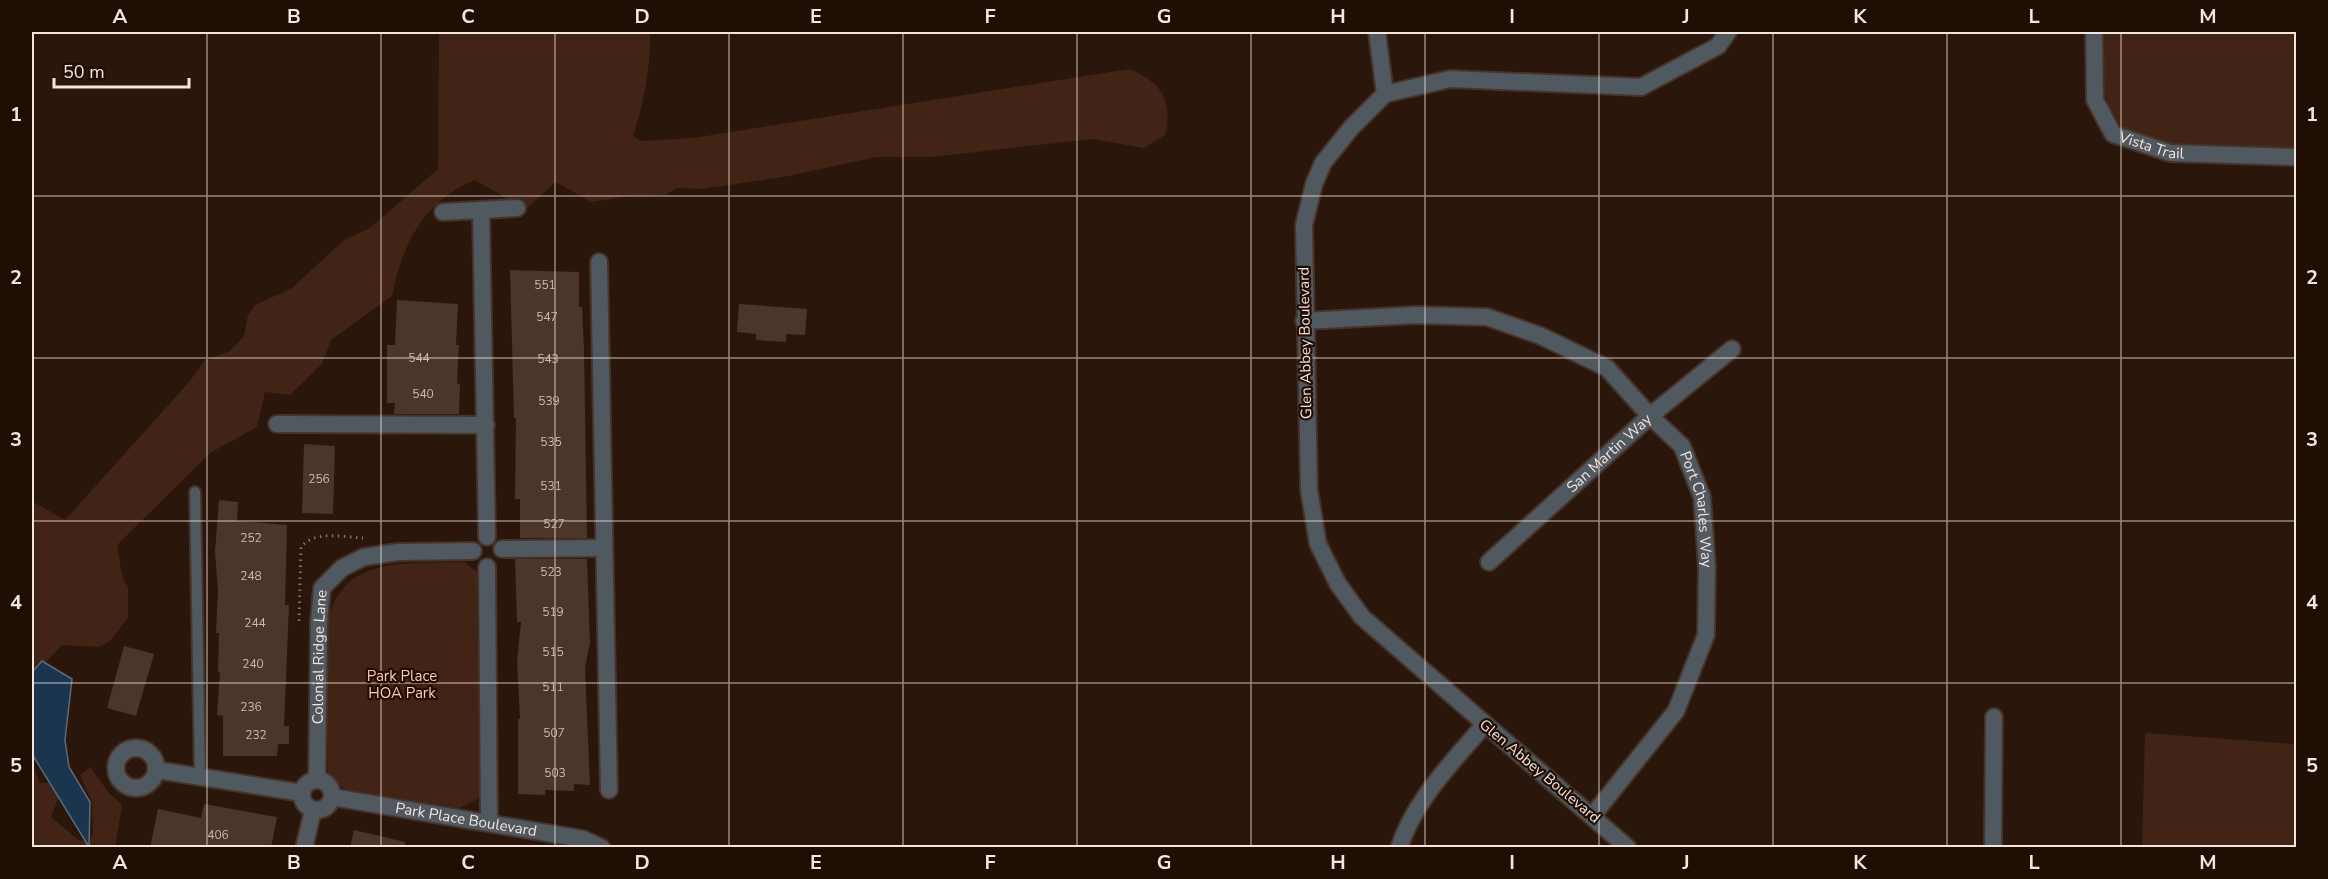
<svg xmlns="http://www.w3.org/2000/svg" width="2328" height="879" font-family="'Nunito Sans',sans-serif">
  <rect width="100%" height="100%" fill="#2a160b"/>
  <path fill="#412415" d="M 439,32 L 650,32 C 651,66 644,103 633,136 L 641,141 L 693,138 L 1129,69 C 1162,82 1173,101 1165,135 L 1144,148 L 1092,139 L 932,157 L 876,157 L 789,176 L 703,189 L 676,188 L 666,195 L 631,196 L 591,202 L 556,182 L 526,209 L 475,180 C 423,202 403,243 392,296 L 331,340 L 322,364 L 290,395 L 265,392 L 257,427 L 210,453 L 117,545 L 122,575 L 128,588 L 128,618 L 110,641 L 99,647 L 62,645 L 32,677 L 32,501 L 65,520 L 190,381 L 205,360 L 230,351 L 244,336 L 248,315 L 255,305 L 292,288 L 344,240 L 370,228 L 438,169 Z
    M 2102,32 L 2296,32 L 2296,152 C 2252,151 2166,156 2129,133 C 2118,126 2112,112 2107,100 C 2099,79 2102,53 2102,32 Z
    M 464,562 L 477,572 L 479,798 L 460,808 L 351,792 C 342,787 331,782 328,772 L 326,635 C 333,554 403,564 464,562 Z
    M 2145,733 L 2296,744 L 2296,847 L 2142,847 Z
    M 32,764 L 40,783 L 56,783 L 61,790 L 51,817 L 80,841 L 91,838 L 93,835 L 92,802 L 80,775 L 90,767 L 109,793 L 122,805 L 115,847 L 32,847 Z"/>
  <path fill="#1b354f" stroke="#5c6a7a" stroke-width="1.5" d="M 42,661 L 72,679 L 65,740 L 69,767 L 90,802 L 89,847 L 32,754 L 32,672 Z"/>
  <path fill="#4c362a" d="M 510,270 L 579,272 L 579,307 L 582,307 L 584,349 L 587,538 L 520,538 L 520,499 L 515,499 L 516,418 L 514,418 Z
    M 397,300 L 458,304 L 456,345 L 459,345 L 457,384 L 460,384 L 459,414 L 394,414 L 395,403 L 387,403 L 387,345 L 395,345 Z
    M 739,304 L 807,309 L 805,335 L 786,334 L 786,342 L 756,340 L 756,334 L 737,332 Z
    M 304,444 L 335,446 L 333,514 L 302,513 Z
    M 219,500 L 238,502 L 237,521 L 287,525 L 285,605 L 289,605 L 284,726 L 289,726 L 289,744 L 278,744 L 277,756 L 223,756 L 223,716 L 217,715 L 220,672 L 218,672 L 219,633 L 216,633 L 218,591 L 215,552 Z
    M 515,559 L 587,559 L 590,643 L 585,667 L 590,785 L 574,784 L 574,791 L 545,790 L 545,795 L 518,794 L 518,719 L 520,719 L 517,661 L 521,622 L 517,622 Z
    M 124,646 L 154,654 L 136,716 L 107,708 Z
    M 204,804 L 277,817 L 271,848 L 150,848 L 158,809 L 201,818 Z
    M 354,830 L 405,842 L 405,848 L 350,848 Z"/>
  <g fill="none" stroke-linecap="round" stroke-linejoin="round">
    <defs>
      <path id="service" d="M 195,492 L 200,776"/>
      <g id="minor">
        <path d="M 1377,32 L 1385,94"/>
        <path id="s1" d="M 2094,32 L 2095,100 L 2113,134 L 2170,153 L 2296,157"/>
        <path d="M 481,210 L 487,537"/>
        <path d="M 443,212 L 517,208"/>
        <path d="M 599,262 L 609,790"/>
        <path id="s2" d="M 1304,321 L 1417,315 L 1487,317 L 1541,336 L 1607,368 L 1650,416 L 1682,446 L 1702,497 L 1707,567 L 1706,635 L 1676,711 L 1593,815"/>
        <path d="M 277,424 L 486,425"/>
        <path d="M 502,549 L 604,548"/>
        <path id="s3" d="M 1489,562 L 1650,416 L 1732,349"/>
        <path d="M 487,567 L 489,822"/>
        <circle cx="136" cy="768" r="20"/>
        <path d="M 157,770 L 302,793"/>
        <path id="s4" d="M 317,780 L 319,622 L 322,588 L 342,568 L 364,557 L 398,552 L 473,551"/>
        <circle cx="317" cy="795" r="15"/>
        <path id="s5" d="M 332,797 L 583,839 L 602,848"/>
        <path d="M 304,848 L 313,810"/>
        <path d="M 1399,848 C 1415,799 1452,763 1484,725"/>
        <path d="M 1628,848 L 1362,617 L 1338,584 L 1318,544 L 1309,490 L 1304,225 L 1314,184 L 1323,163 L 1351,128 L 1385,94 L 1450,79 L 1641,87 L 1718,46 L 1728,32"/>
        <path d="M 1993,848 L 1994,717"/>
      </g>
    </defs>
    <use href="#service" stroke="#463329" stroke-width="14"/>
    <use href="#minor" stroke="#463329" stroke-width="20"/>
    <path stroke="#837268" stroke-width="3" stroke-dasharray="1.5 4.5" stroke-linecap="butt" d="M 299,621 L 301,547 C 315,530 342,537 363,538"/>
    <use href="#service" stroke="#505860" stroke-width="10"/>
    <use href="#minor" stroke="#505860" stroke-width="16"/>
  </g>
  <path fill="none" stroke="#f4e5de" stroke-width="1.5" stroke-opacity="0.55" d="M 207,32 L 207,848M 381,32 L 381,848M 555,32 L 555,848M 729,32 L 729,848M 903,32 L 903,848M 1077,32 L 1077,848M 1251,32 L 1251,848M 1425,32 L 1425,848M 1599,32 L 1599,848M 1773,32 L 1773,848M 1947,32 L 1947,848M 2121,32 L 2121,848M 32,196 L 2296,196M 32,358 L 2296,358M 32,521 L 2296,521M 32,683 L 2296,683"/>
  <g text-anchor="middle" stroke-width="4.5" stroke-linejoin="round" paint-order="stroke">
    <g font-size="12" fill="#cab9b1">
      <text x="545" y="289">551</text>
      <text x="547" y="321">547</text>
      <text x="419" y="362">544</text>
      <text x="548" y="363">543</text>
      <text x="423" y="398">540</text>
      <text x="549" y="405">539</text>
      <text x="551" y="446">535</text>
      <text x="319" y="483">256</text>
      <text x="551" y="490">531</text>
      <text x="554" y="528">527</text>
      <text x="251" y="542">252</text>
      <text x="551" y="576">523</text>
      <text x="251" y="580">248</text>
      <text x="553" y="616">519</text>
      <text x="255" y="627">244</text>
      <text x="553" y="656">515</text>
      <text x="253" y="668">240</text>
      <text x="553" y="691">511</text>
      <text x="251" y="711">236</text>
      <text x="554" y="737">507</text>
      <text x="256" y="739">232</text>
      <text x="555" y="777">503</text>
      <text x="218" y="839">406</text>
    </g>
    <g font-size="15" fill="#f4e5de" stroke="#200d04">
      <text dy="5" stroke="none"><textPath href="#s1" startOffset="147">Vista Trail</textPath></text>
      <text transform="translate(1305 343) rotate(-91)" y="5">Glen Abbey Boulevard</text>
      <text dy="5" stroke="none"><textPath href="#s3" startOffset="162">San Martin Way</textPath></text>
      <text dy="5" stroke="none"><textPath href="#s2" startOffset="488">Port Charles Way</textPath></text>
      <text dy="5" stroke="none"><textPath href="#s4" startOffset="123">Colonial Ridge Lane</textPath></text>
      <text transform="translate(1540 771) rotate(40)" y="5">Glen Abbey Boulevard</text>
      <text dy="5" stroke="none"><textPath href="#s5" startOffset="136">Park Place Boulevard</textPath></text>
    </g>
    <g font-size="15" fill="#fecab1" stroke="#200d04">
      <text x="402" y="681">Park Place<tspan x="402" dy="17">HOA Park</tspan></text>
    </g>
  </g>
  <rect width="2328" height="879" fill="none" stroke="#200d04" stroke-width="66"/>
  <path d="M54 78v9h135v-9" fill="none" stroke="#f4e5de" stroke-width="3"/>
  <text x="63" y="78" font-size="18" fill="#f4e5de" stroke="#200d04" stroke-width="4.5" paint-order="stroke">50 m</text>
  <rect x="33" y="33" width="2262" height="813" fill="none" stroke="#f4e5de" stroke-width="2"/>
  <g font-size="20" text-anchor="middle" font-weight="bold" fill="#f4e5de">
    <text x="120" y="23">A</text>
    <text x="294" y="23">B</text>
    <text x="468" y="23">C</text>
    <text x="642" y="23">D</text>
    <text x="816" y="23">E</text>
    <text x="990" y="23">F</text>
    <text x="1164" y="23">G</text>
    <text x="1338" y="23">H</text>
    <text x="1512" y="23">I</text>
    <text x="1686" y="23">J</text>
    <text x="1860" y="23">K</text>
    <text x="2034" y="23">L</text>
    <text x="2208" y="23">M</text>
    <text x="16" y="121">1</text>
    <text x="2312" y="121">1</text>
    <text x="16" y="284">2</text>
    <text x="2312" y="284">2</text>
    <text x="16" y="446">3</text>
    <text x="2312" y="446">3</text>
    <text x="16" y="609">4</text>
    <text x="2312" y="609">4</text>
    <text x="16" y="772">5</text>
    <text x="2312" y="772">5</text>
    <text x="120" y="869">A</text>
    <text x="294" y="869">B</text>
    <text x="468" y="869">C</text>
    <text x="642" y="869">D</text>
    <text x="816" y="869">E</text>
    <text x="990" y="869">F</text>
    <text x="1164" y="869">G</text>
    <text x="1338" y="869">H</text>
    <text x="1512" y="869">I</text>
    <text x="1686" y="869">J</text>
    <text x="1860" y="869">K</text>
    <text x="2034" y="869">L</text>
    <text x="2208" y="869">M</text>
  </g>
</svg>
